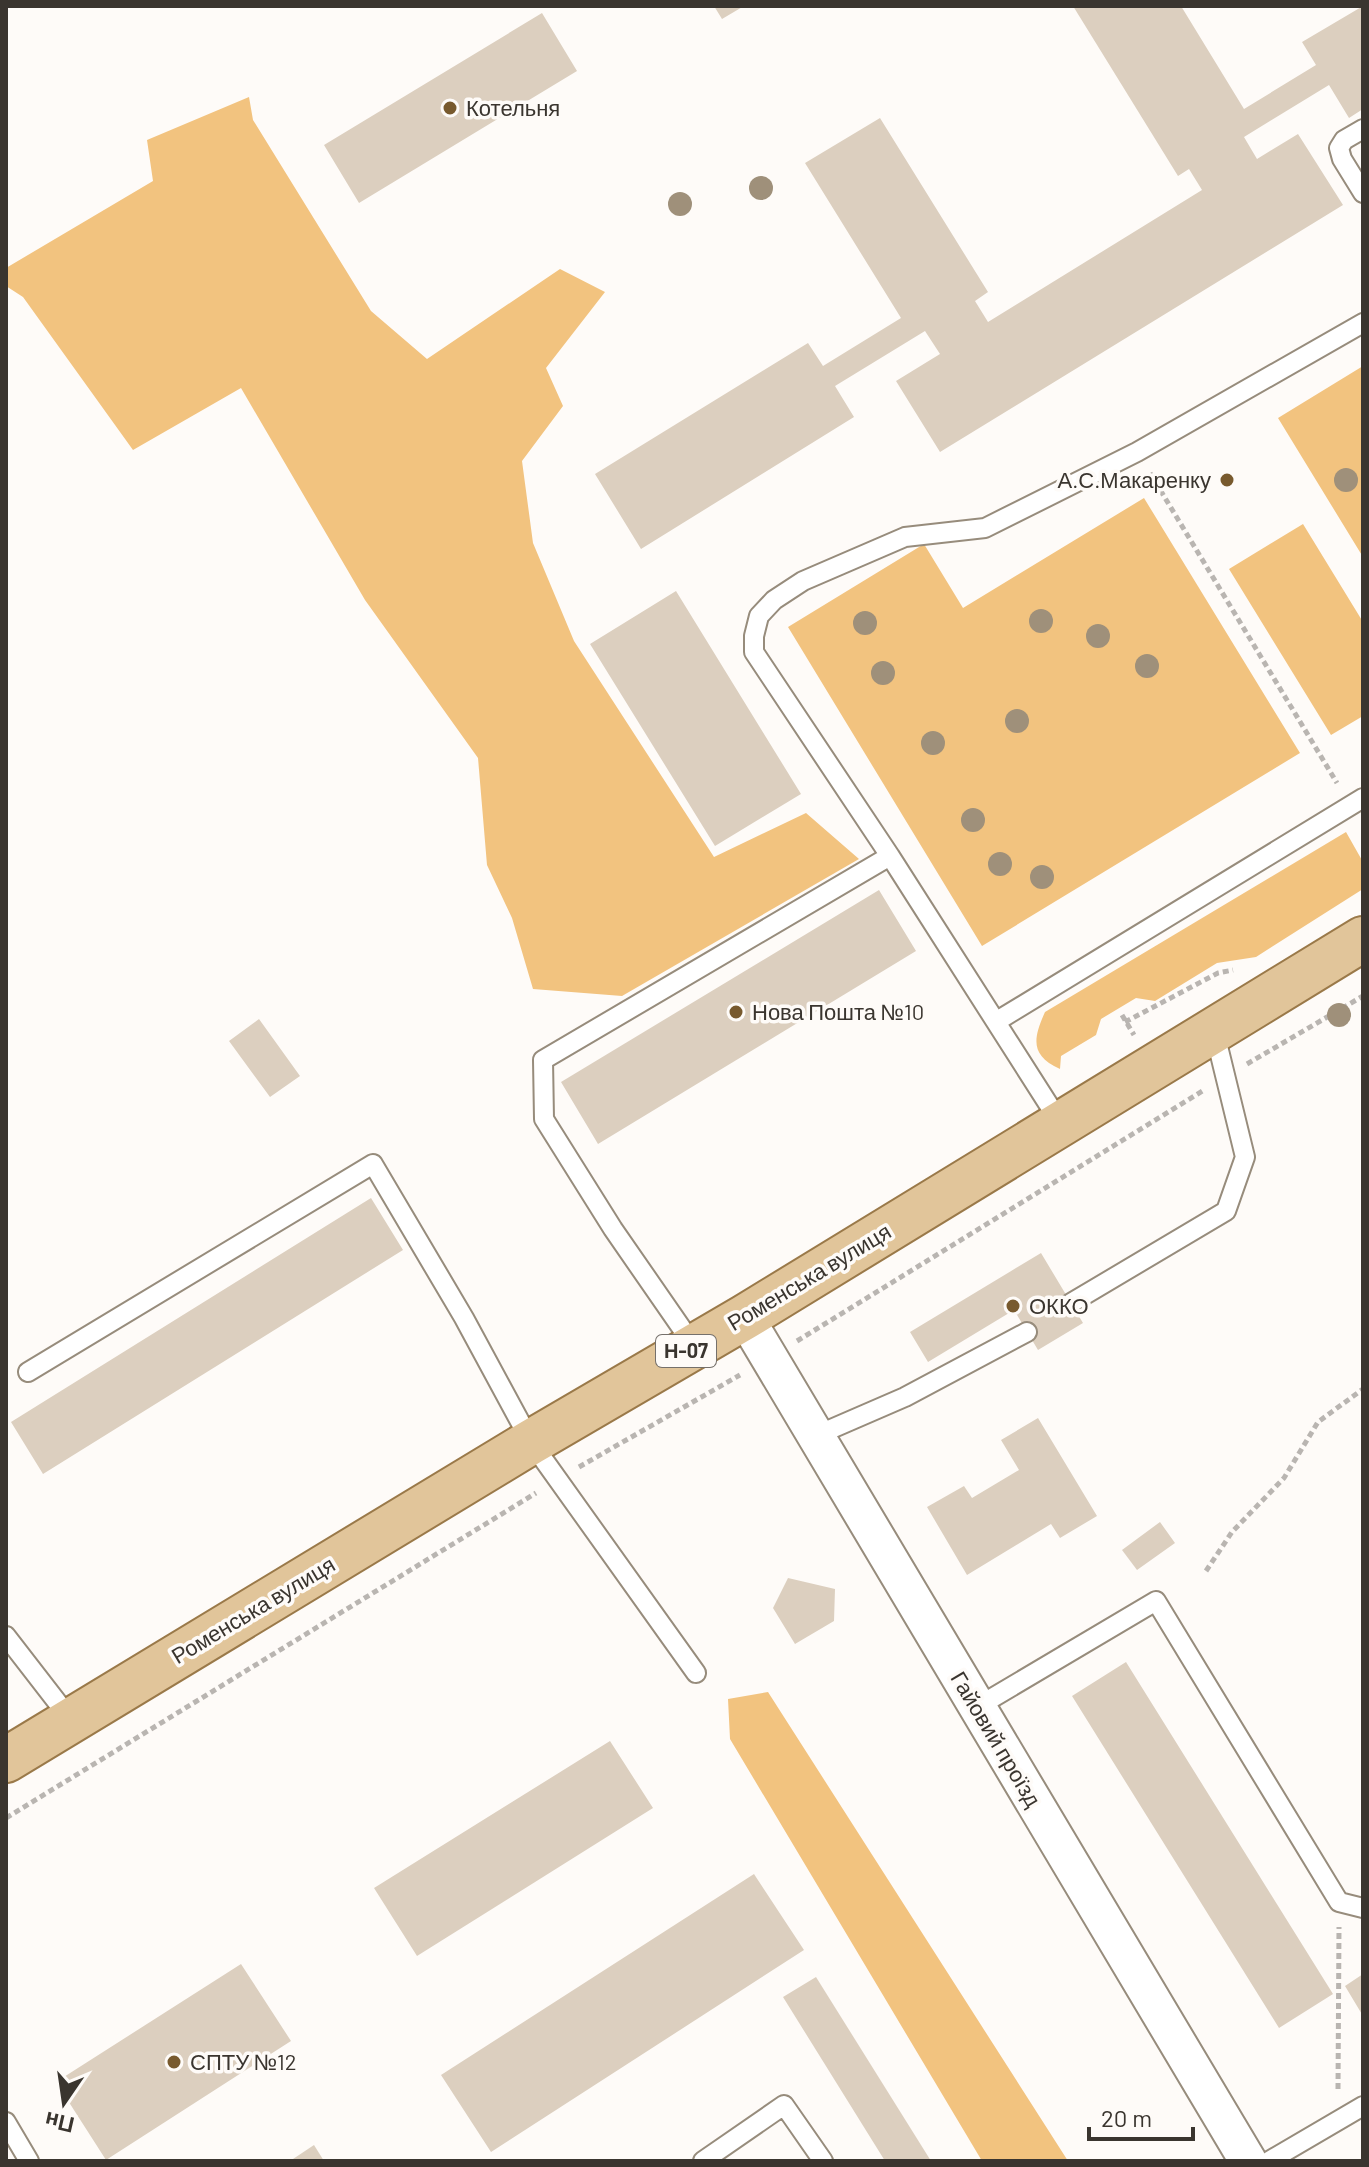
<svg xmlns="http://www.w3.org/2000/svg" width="1369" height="2167" font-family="Barlow,sans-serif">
  <rect width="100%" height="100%" fill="#fefbf8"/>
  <path fill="#f2c37f" d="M 249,97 L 253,120 L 371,311 L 427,359 L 560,269 L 605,292 L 546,368 L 563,406 L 522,461 L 533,543 L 574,641 L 714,857 L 806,813 L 859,859 L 622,996 L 533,989 L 512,918 L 487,865 L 478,758 L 365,600 L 241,388 L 133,450 L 23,297 L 6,286 L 6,268 L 153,181 L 147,140 Z
    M 1363,366 L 1363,557 L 1278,418 Z
    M 1144,498 L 1300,753 L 982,946 L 788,627 L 924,544 L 963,608 Z
    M 1303,524 L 1363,622 L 1363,716 L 1331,735 L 1229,569 Z
    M 1346,832 L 1363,862 L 1363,889 L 1256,957 L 1217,963 L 1155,1001 L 1136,998 L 1101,1019 L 1096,1035 L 1061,1056 L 1060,1069 C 1030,1055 1033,1039 1045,1012 Z
    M 768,1692 L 1068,2161 L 982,2161 L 730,1739 L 728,1699 Z"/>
  <path fill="#dccfbf" d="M 714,6 L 744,6 L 722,19 Z
    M 1073,6 L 1181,6 L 1244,109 L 1316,65 L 1302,42 L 1363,6 L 1363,109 L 1349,118 L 1329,85 L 1244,137 L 1257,159 L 1298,134 L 1343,205 L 940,452 L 896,381 L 940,354 L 925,331 L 835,386 L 854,417 L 641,549 L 595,474 L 808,343 L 823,366 L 901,318 L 805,163 L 880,118 L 988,292 L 975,301 L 988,322 L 1202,190 L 1189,169 L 1178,176 Z
    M 542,13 L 577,71 L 359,203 L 324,145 Z
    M 676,591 L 801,794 L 715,846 L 590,644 Z
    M 879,890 L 916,951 L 598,1144 L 561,1082 Z
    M 259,1019 L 300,1076 L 270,1097 L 229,1041 Z
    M 371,1198 L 403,1250 L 43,1474 L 11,1422 Z
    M 1041,1253 L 1083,1323 L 1038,1350 L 1014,1310 L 928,1362 L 910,1332 Z
    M 1038,1418 L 1097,1516 L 1060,1538 L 1051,1524 L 967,1575 L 927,1507 L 964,1486 L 972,1498 L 1019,1470 L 1001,1440 Z
    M 1160,1522 L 1175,1543 L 1137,1570 L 1122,1550 Z
    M 788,1578 L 835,1589 L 834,1621 L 795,1644 L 773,1608 Z
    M 1126,1662 L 1333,1994 L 1279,2028 L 1072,1696 Z
    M 610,1741 L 653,1808 L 417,1956 L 374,1888 Z
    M 754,1874 L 804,1950 L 491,2152 L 441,2075 Z
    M 241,1964 L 291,2041 L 106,2160 L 56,2082 Z
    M 1363,1974 L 1363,2016 L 1345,1986 Z
    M 816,1977 L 931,2161 L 885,2161 L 783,1997 Z
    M 314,2145 L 324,2161 L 290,2161 Z"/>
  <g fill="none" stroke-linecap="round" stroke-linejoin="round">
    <defs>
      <path id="service" d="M 1363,129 L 1344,140 L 1339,148 L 1342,159 L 1363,193
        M 890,856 L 754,652 L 754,636 L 759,616 L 774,600 L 803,581 L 905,537 L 985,528 L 1137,452 L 1363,323
        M 997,1021 L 1363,798
        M 1071,1303 L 1226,1211 L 1245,1157 L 1214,1030
        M 694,1346 L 613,1229 L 544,1119 L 543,1060 L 890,856 L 1061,1124
        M 28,1372 L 373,1164 L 464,1318 L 531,1442 L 696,1673
        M 815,1436 L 905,1397 L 1027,1332
        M 6,1636 L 71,1720
        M 977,1707 L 1156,1601 L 1339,1902 L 1363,1908
        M 6,2122 L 29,2161
        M 703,2161 L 784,2105 L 823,2161
        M 1269,2161 L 1363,2106"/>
      <path id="minor" d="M 745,1317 L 1248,2161"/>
      <path id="primary" d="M 6,1760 L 531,1442 L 745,1317 L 1363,939"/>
    </defs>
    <use href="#service" stroke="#978c7c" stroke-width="22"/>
    <use href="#minor" stroke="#978c7c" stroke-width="40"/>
    <use href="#primary" stroke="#9a7949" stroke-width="48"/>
    <path stroke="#b9b5b1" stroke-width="5" stroke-dasharray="6 4" stroke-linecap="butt" d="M 1150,473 L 1337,783
      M 1122,1015 L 1134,1035
      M 1125,1022 L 1218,973 L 1233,970
      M 1247,1064 L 1363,996
      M 797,1341 L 1204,1090
      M 579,1467 L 740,1375
      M 1206,1571 L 1232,1532 L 1284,1478 L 1318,1422 L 1363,1389
      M 6,1818 L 536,1493
      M 1338,2089 L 1339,1927"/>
    <use href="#service" stroke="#fff" stroke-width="18"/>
    <use href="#minor" stroke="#fff" stroke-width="36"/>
    <use href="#primary" stroke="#e1c59a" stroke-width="44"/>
  </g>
  <g fill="#9f907a">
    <circle cx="761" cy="188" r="12"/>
    <circle cx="680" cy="204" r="12"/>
    <circle cx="1346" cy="480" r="12"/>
    <circle cx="1041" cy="621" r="12"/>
    <circle cx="865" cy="623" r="12"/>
    <circle cx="1098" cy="636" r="12"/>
    <circle cx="1147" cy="666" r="12"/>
    <circle cx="883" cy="673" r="12"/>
    <circle cx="1017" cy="721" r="12"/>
    <circle cx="933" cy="743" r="12"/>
    <circle cx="973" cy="820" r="12"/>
    <circle cx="1000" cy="864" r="12"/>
    <circle cx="1042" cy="877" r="12"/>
    <circle cx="1339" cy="1015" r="12"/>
  </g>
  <g fill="#785a2e" stroke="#fefbf8" stroke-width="3">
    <circle cx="450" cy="108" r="8"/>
    <circle cx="1227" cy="480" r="8"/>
    <circle cx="736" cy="1012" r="8"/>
    <circle cx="1013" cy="1306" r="8"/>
    <circle cx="174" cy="2062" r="8"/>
  </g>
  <g text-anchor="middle" stroke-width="7" stroke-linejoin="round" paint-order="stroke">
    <rect fill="#fefbf8" stroke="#75706b" stroke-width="2" x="656" y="1335" width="60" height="32" rx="6"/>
    <g font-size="20" font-weight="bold" fill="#3a352f">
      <text x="686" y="1358">Н-07</text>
    </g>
    <g font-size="22" fill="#3a352f" stroke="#fefbf8" text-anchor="start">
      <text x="466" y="116">Котельня</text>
      <text x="1211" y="488" text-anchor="end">А.С.Макаренку</text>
      <text x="752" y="1020">Нова Пошта №10</text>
      <text x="1029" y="1314">ОККО</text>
      <text x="190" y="2070">СПТУ №12</text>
    </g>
    <g font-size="22" fill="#3a352f" stroke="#fefbf8">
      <text transform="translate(809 1277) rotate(-31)" y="8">Роменська вулиця</text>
      <text transform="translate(253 1610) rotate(-31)" y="8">Роменська вулиця</text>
      <text transform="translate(996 1739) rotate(59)" y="8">Гайовий проїзд</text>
    </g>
  </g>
  <rect width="1369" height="2167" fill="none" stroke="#3a352f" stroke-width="16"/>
  <g transform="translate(64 2103) rotate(193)" stroke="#fefbf8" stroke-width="6" paint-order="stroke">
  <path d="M0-6L14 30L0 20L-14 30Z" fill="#3a352f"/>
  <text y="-12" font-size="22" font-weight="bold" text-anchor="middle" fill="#3a352f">Пн</text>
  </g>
  <path d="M1089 2127v12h104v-12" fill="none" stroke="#3a352f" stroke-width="4"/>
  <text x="1101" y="2127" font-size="24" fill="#3a352f" stroke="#fefbf8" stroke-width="6" paint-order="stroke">20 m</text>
</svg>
